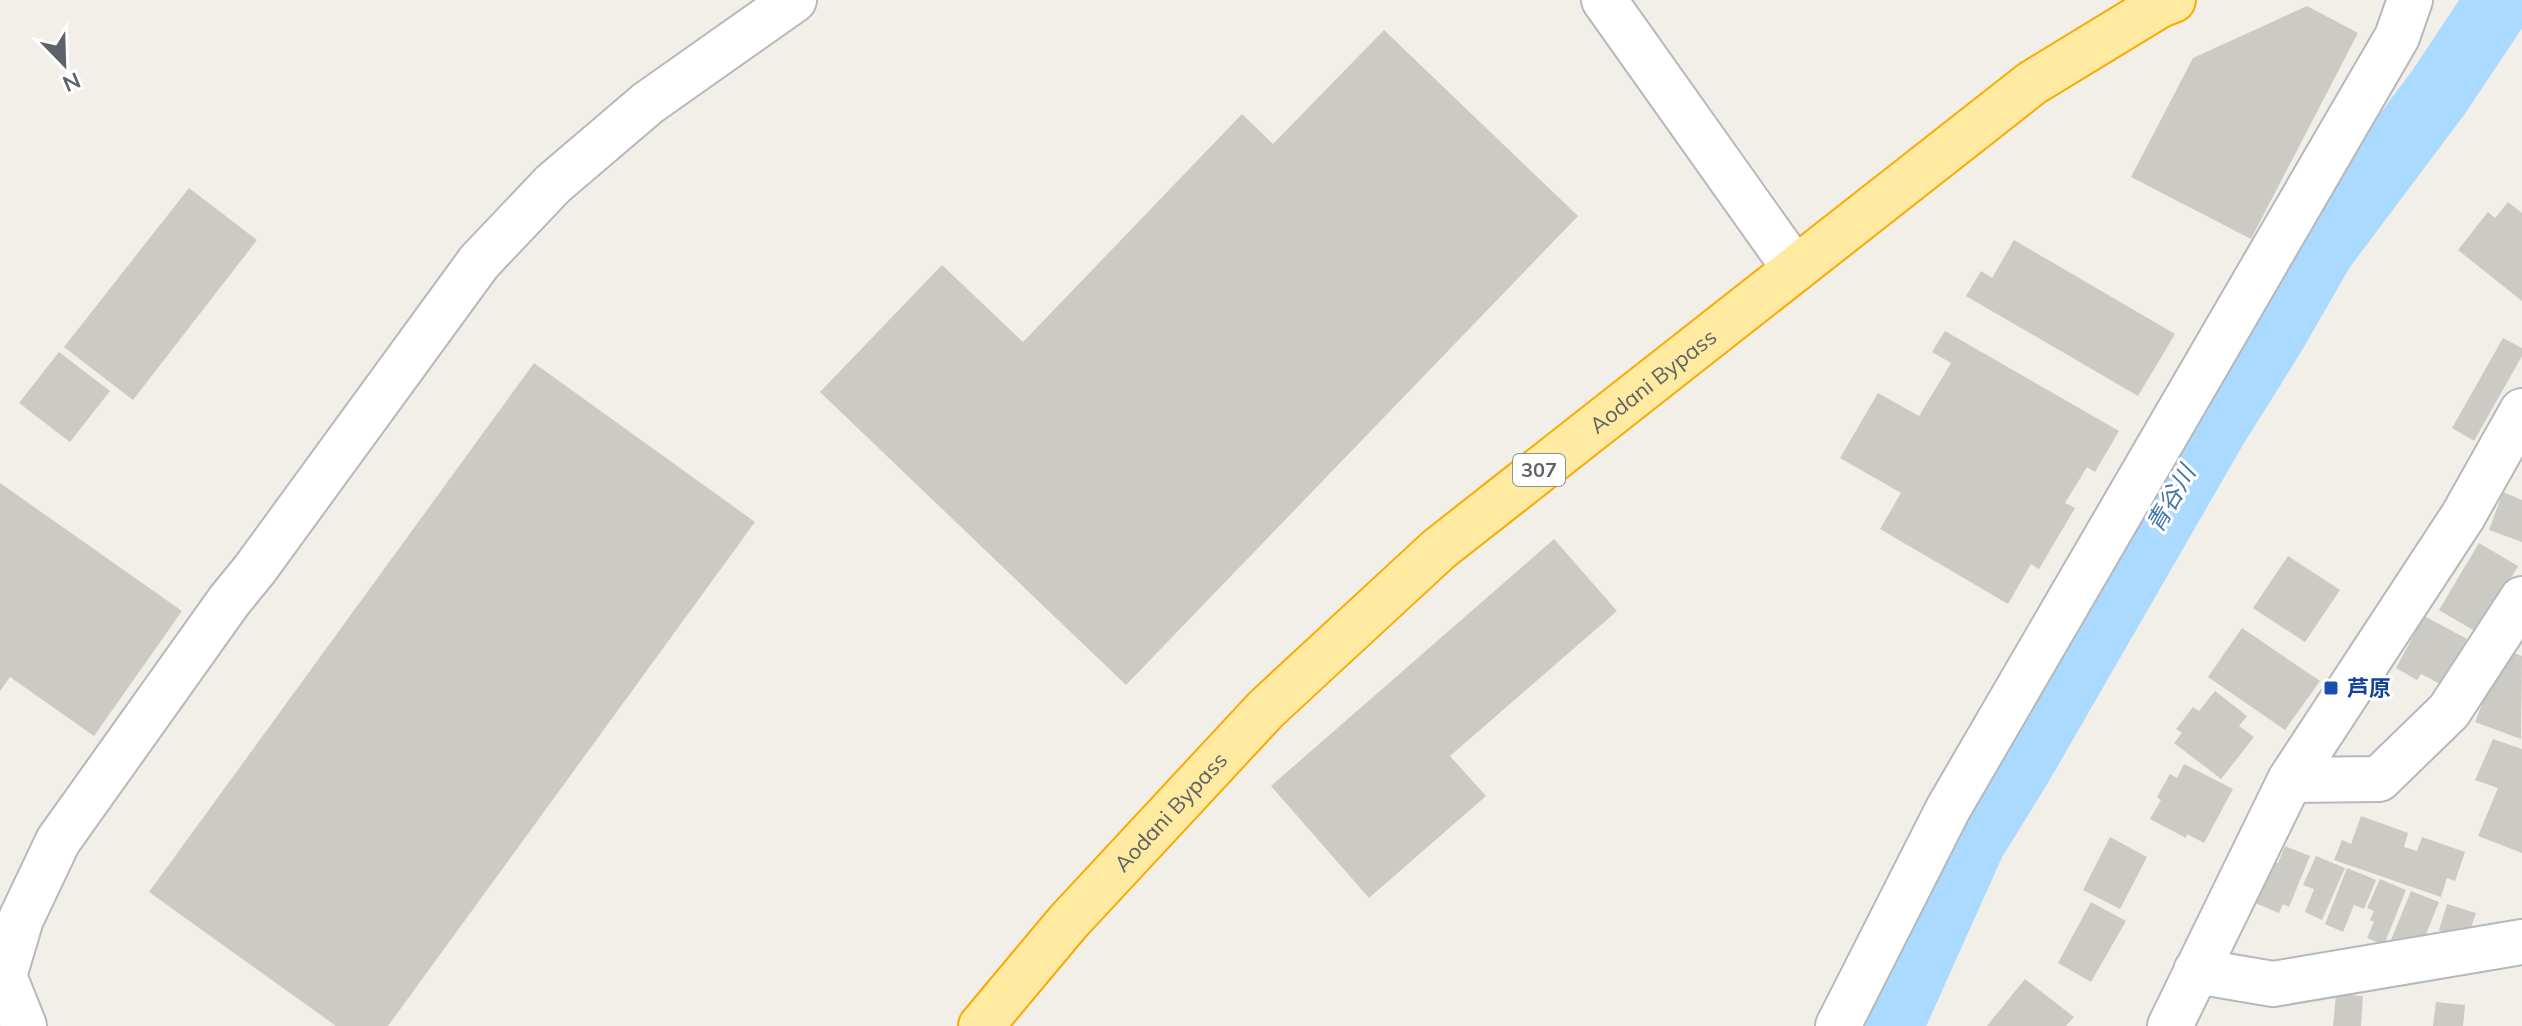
<svg xmlns="http://www.w3.org/2000/svg" width="2522" height="1026" font-family="Mulish,'Noto Sans JP',sans-serif">
  <rect width="100%" height="100%" fill="#f1efe8"/>
  <g fill="none" stroke-linecap="round" stroke-linejoin="round">
    <path stroke="#aadaff" stroke-width="68" d="M 1889,1026 L 1972,841 L 2019,765 L 2214,427 L 2271,336 L 2321,249 L 2438,93 L 2500,0"/>
  </g>
  <path fill="#cccac5" d="M 2307,6 L 2358,33 L 2251,239 L 2131,177 L 2193,58 Z
    M 1384,30 L 1578,216 L 1126,685 L 820,392 L 942,265 L 1023,342 L 1242,114 L 1273,144 Z
    M 189,188 L 257,240 L 133,400 L 64,347 Z
    M 2508,202 L 2522,213 L 2522,301 L 2458,250 L 2488,212 L 2495,218 Z
    M 2014,240 L 2175,334 L 2138,396 L 1966,296 L 1981,271 L 1992,278 Z
    M 1945,331 L 2119,431 L 2095,472 L 2087,467 L 2065,503 L 2075,508 L 2039,569 L 2031,564 L 2008,604 L 1880,529 L 1901,493 L 1840,458 L 1878,393 L 1919,416 L 1951,363 L 1932,352 Z
    M 2503,338 L 2522,348 L 2522,356 L 2474,441 L 2452,428 Z
    M 59,352 L 110,391 L 70,442 L 19,403 Z
    M 534,363 L 755,522 L 388,1026 L 336,1026 L 149,892 Z
    M 0,483 L 182,611 L 94,736 L 10,677 L 0,691 Z
    M 2503,492 L 2522,500 L 2522,542 L 2489,530 Z
    M 1554,539 L 1617,611 L 1450,756 L 1486,796 L 1369,898 L 1271,786 Z
    M 2479,543 L 2518,566 L 2478,633 L 2439,610 Z
    M 2288,556 L 2340,590 L 2305,642 L 2253,608 Z
    M 2424,616 L 2467,639 L 2442,685 L 2421,674 L 2417,680 L 2396,668 Z
    M 2242,628 L 2320,681 L 2285,730 L 2208,677 Z
    M 2504,649 L 2522,656 L 2521,739 L 2475,722 Z
    M 2215,691 L 2247,716 L 2239,726 L 2254,737 L 2221,779 L 2174,743 L 2182,733 L 2176,729 L 2193,707 L 2199,711 Z
    M 2493,739 L 2522,749 L 2522,853 L 2478,836 L 2498,788 L 2475,780 Z
    M 2184,764 L 2233,789 L 2204,843 L 2187,834 L 2186,838 L 2150,819 L 2161,800 L 2157,797 L 2170,774 L 2177,778 Z
    M 2361,816 L 2408,833 L 2404,847 L 2417,851 L 2422,837 L 2465,852 L 2455,881 L 2447,878 L 2441,897 L 2334,860 L 2342,840 L 2351,844 Z
    M 2110,837 L 2147,857 L 2120,909 L 2083,890 Z
    M 2285,846 L 2310,856 L 2289,907 L 2283,904 L 2279,913 L 2255,903 L 2272,861 L 2278,863 Z
    M 2316,856 L 2345,868 L 2322,920 L 2305,912 L 2314,889 L 2303,885 Z
    M 2347,868 L 2376,880 L 2364,909 L 2354,905 L 2343,932 L 2325,924 Z
    M 2380,879 L 2406,890 L 2384,945 L 2367,938 L 2374,922 L 2370,920 L 2374,911 L 2367,908 Z
    M 2411,891 L 2439,902 L 2422,944 L 2408,947 L 2391,940 Z
    M 2091,902 L 2126,921 L 2091,982 L 2058,963 Z
    M 2447,904 L 2476,913 L 2467,939 L 2439,930 Z
    M 2025,979 L 2074,1017 L 2066,1026 L 1987,1026 Z
    M 2336,994 L 2363,996 L 2361,1026 L 2333,1026 Z
    M 2436,1002 L 2465,1005 L 2463,1026 L 2433,1026 Z"/>
  <g fill="none" stroke-linecap="round" stroke-linejoin="round">
    <defs>
      <path id="minor" d="M 2290,780 L 2379,779 L 2449,711 L 2522,599
        M 2196,971 L 2273,984 L 2522,942
        M 1838,1026 L 1948,809 L 2397,37 L 2410,0
        M 2170,1026 L 2290,780 L 2463,516 L 2522,411"/>
      <path id="tertiary" d="M 1604,0 L 1795,269
        M 24,1026 L 4,976 L 21,919 L 58,841 L 229,601 L 255,569 L 479,262 L 553,184 L 648,103 L 794,0"/>
      <g id="trunk">
        <path id="s1" d="M 981,1026 L 1068,922 L 1266,709 L 1439,549 L 2032,83 L 2160,5 L 2173,0"/>
      </g>
    </defs>
    <use href="#minor" stroke="#b5b8bc" stroke-width="48"/>
    <use href="#tertiary" stroke="#b5b8bc" stroke-width="48"/>
    <use href="#trunk" stroke="#f9ab00" stroke-width="48"/>
    <use href="#minor" stroke="#fff" stroke-width="44"/>
    <use href="#tertiary" stroke="#fff" stroke-width="44"/>
    <use href="#trunk" stroke="#feeaa1" stroke-width="44"/>
  </g>
  <rect fill="#1a4fb4" stroke="#fff" stroke-width="3" x="2323" y="680" width="16" height="16" rx="4"/>
  <g text-anchor="middle" stroke-width="6" stroke-linejoin="round" paint-order="stroke">
    <rect fill="#fff" stroke="#8f9295" stroke-width="2" x="1513" y="454" width="52" height="32" rx="6"/>
    <g font-size="20" font-weight="bold" fill="#5f6368">
      <text x="1539" y="477">307</text>
    </g>
    <g font-size="22" fill="#5f6368" stroke="#fff">
      <text dy="8" stroke="none"><textPath href="#s1" startOffset="934">Aodani Bypass</textPath></text>
      <text dy="8" stroke="none"><textPath href="#s1" startOffset="286">Aodani Bypass</textPath></text>
    </g>
    <g font-size="22" font-weight="bold" fill="#164399" stroke="#fff" text-anchor="start">
      <text x="2347" y="696">芦原</text>
    </g>
    <g font-size="24" font-style="italic" fill="#4174aa" stroke="#fff">
      <text transform="translate(2171 499) rotate(-60)" y="8">青谷川</text>
    </g>
  </g>
  <g transform="translate(64 64) rotate(157)" stroke="#ffffff" stroke-width="6" paint-order="stroke">
  <path d="M0-6L14 30L0 20L-14 30Z" fill="#5f6368"/>
  <text y="-12" font-size="22" font-weight="bold" text-anchor="middle" fill="#5f6368">N</text>
  </g>
</svg>
